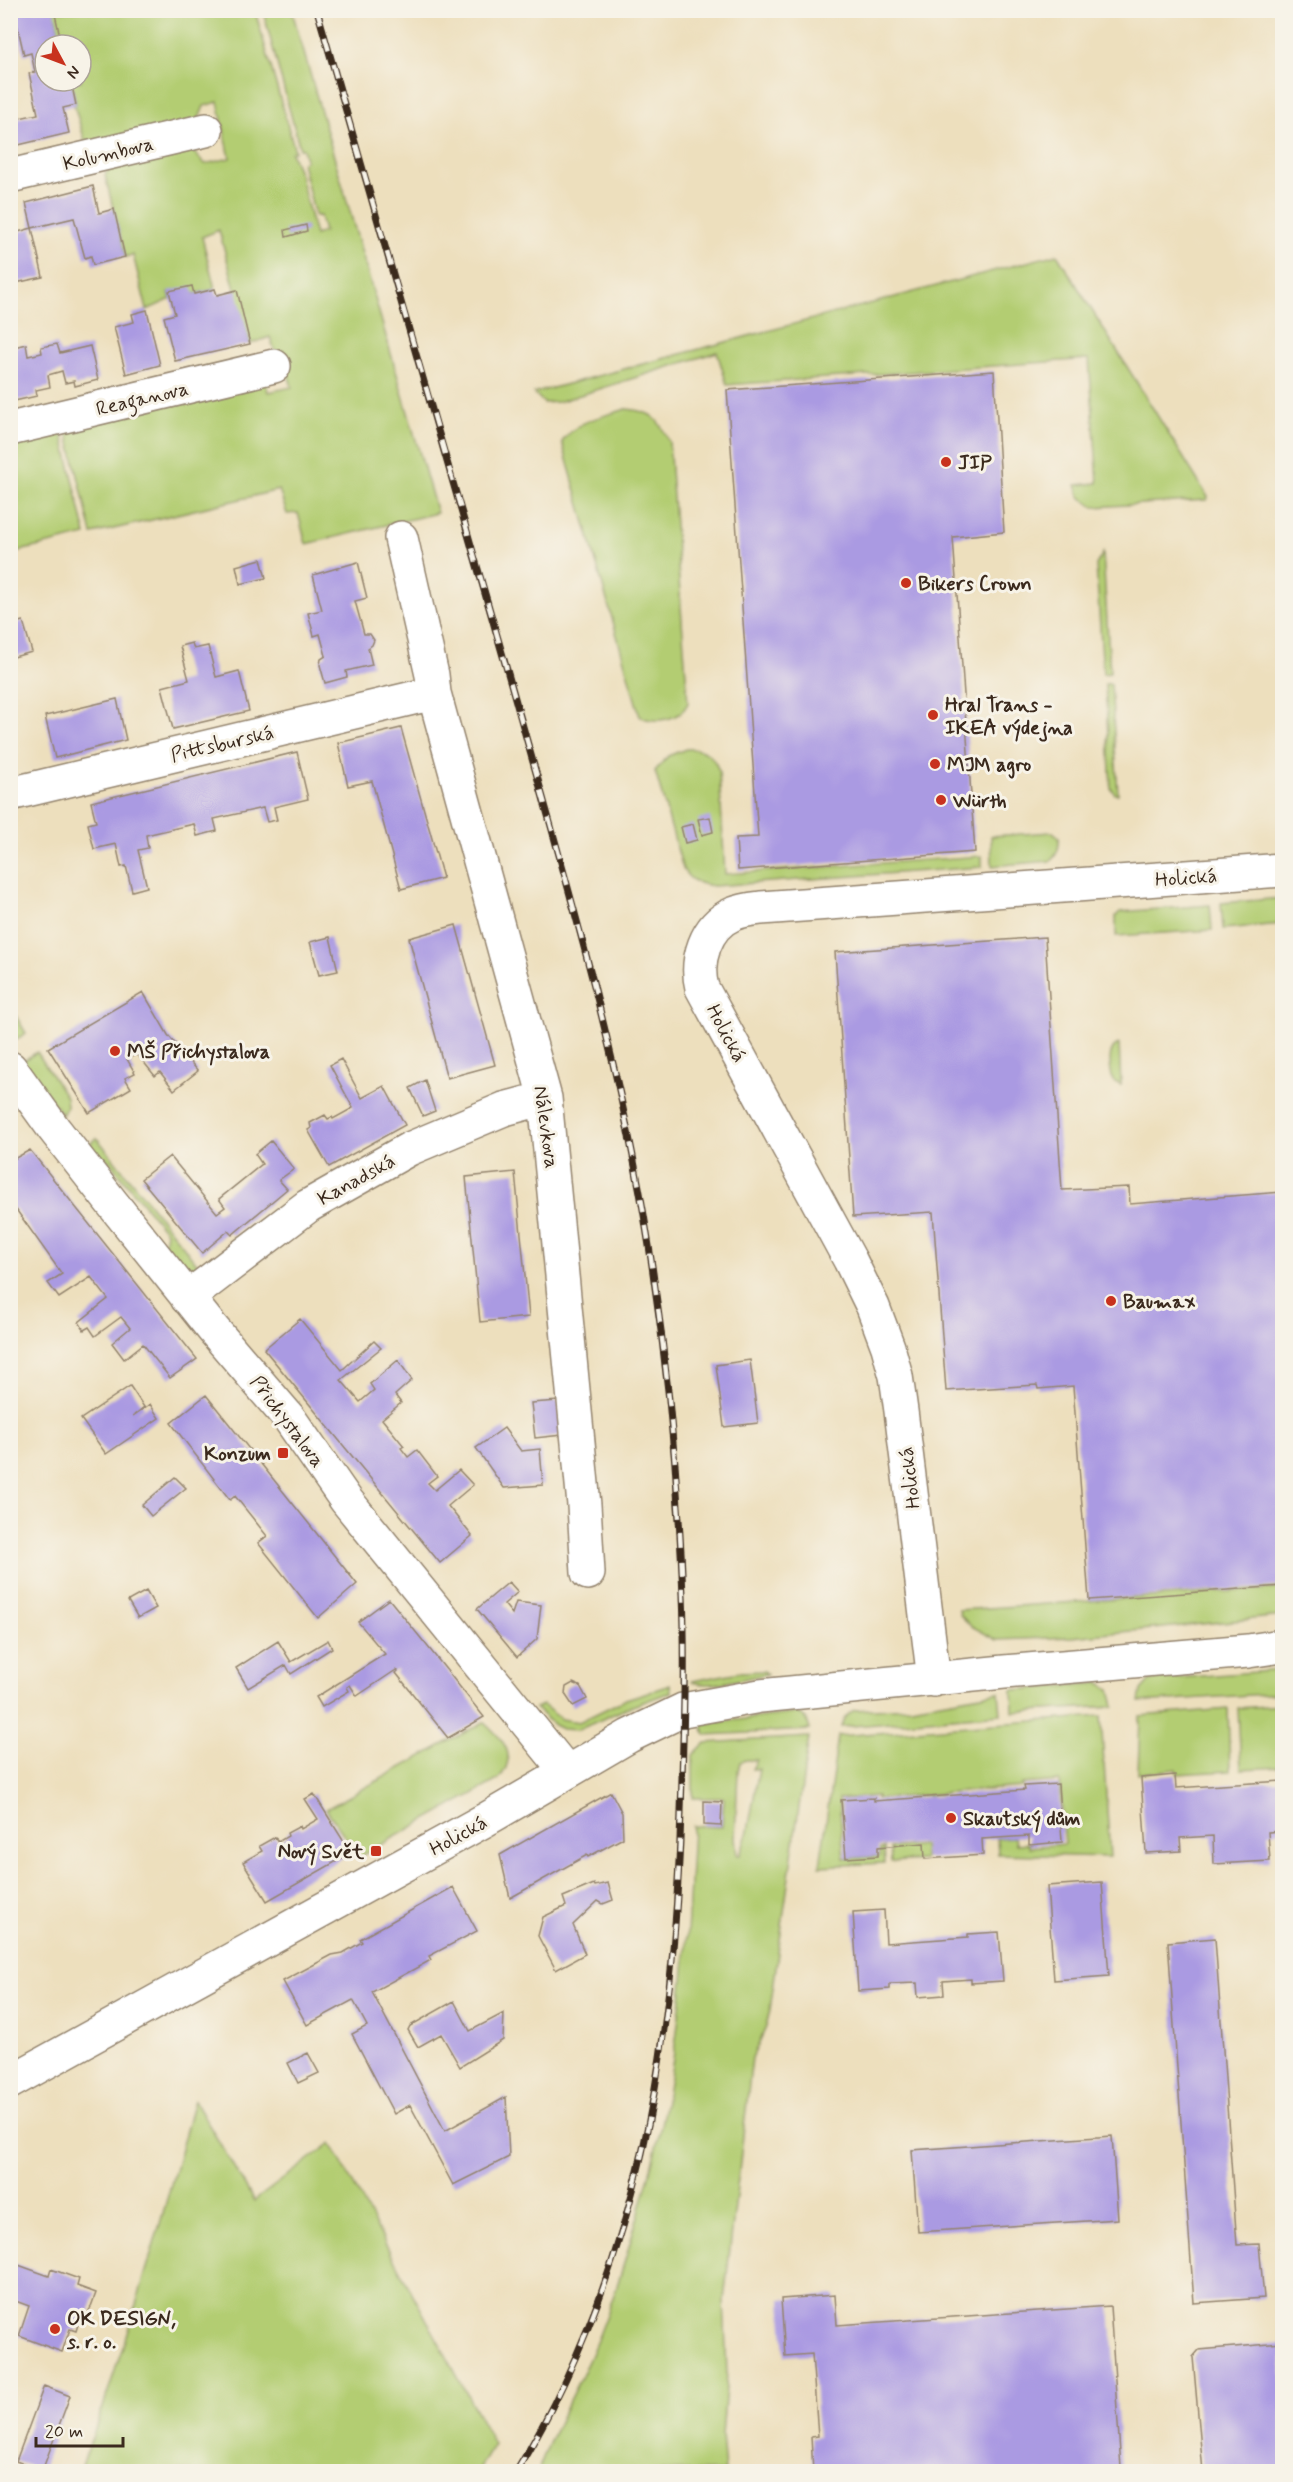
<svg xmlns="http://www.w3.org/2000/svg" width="1293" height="2482" font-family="Mynerve,sans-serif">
  <rect width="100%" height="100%" fill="#f7f3e8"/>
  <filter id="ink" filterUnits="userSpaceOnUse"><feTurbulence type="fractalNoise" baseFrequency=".0167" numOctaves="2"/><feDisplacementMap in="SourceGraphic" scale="12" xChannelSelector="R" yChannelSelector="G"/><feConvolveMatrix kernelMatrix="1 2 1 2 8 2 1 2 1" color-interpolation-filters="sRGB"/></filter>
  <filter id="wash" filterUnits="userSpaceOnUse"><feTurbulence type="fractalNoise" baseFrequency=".008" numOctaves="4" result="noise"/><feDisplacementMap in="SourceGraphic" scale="24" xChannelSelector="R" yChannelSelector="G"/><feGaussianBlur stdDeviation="1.35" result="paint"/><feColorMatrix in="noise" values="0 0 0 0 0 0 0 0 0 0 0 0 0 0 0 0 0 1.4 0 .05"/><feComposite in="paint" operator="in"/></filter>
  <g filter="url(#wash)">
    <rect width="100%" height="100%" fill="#eddfbd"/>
    <path fill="#b3cd72" stroke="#777c48" stroke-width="1.5" fill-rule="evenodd" d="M 54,11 L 255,11 L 295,151 L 291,152 L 300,175 L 315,235 L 324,232 L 320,216 L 315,216 L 302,163 L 306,160 L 303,149 L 300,149 L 263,11 L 292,11 L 437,513 L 306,544 L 298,513 L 287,514 L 279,490 L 92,534 L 67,430 L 265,376 L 268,392 L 292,387 L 287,370 L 291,368 L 288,354 L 276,355 L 270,337 L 250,344 L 219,230 L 202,237 L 215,289 L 194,294 L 169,292 L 171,299 L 147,310 L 133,255 L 125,257 L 105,175 L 108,170 L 189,147 L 205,164 L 230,158 L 218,102 L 204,106 L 198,121 L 90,146 L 85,141 L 74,105 L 76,104 L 71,81 L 81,81 L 81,45 L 62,45 Z
      M 1057,254 L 1208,497 L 1207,500 L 1094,507 L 1080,497 L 1076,485 L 1098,483 L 1089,359 L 727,385 L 717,352 L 558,402 L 544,403 L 534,393 Z
      M 626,409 C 652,411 659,418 669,442 L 688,703 C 680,721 656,723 640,717 L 562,442 C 576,420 602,417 626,409 Z
      M 62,432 L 86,535 L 11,553 L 10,444 Z
      M 1103,553 L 1110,673 L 1103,674 L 1096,565 Z
      M 1105,684 L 1111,684 L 1118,794 L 1115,794 L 1111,788 Z
      M 686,749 C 704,748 713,754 719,771 L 725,874 L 982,856 L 982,867 L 713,886 C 700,884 689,881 683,869 L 655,771 L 668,756 Z
      M 1053,832 L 1059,837 C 1060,846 1057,856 1050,861 L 992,866 L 991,836 Z
      M 1282,898 L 1282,924 L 1223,929 L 1221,903 Z
      M 1210,905 L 1212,930 L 1116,936 L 1116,916 L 1120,912 Z
      M 11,1008 L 26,1033 L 11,1043 L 10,1042 Z
      M 1119,1044 L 1121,1085 L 1113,1081 C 1110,1069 1106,1048 1119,1044 Z
      M 37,1052 L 66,1097 L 67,1106 L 62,1115 L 23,1061 Z
      M 97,1138 L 202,1270 C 184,1276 175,1257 164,1246 L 166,1232 L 105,1157 L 92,1155 L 85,1147 Z
      M 1282,1588 L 1282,1616 L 1072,1637 L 997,1640 L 971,1626 L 960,1615 L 959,1610 Z
      M 1282,1670 L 1282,1693 L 1139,1702 L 1141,1690 L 1150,1680 Z
      M 764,1671 L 767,1674 C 751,1677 703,1690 692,1681 L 740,1672 Z
      M 1100,1683 L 1110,1689 L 1114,1706 L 1013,1712 L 1012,1690 Z
      M 670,1685 L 671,1692 L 627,1708 L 578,1730 L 562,1729 L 554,1725 L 535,1708 L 543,1705 L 561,1719 L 579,1722 L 626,1699 Z
      M 999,1692 L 1001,1714 L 841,1727 L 844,1718 L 854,1710 L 911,1707 Z
      M 1282,1705 L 1282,1767 L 1241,1769 L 1238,1708 Z
      M 1228,1709 L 1230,1771 L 1177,1774 L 1176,1769 L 1138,1774 L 1140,1716 Z
      M 798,1713 L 807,1720 L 810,1730 L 705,1735 L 702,1724 Z
      M 1101,1716 L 1110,1857 L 998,1854 L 997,1838 L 1015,1837 L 1016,1844 L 1028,1843 L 1029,1847 L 1065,1844 L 1059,1781 L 1022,1784 L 1022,1787 L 877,1799 L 877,1796 L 839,1799 L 844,1859 L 880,1856 L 880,1849 L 884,1848 L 885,1863 L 820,1866 L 838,1736 Z
      M 484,1722 C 504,1740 519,1756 498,1780 L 359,1857 L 326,1809 Z
      M 809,1737 L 770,2009 L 766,2027 L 752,2058 L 724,2300 L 727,2374 L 722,2436 L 725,2471 L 538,2471 C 552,2432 572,2396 589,2359 C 605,2323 619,2282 630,2243 C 647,2187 662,2129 671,2071 C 685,1990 689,1908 693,1826 L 722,1827 L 724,1798 L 693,1798 L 693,1755 L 705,1743 ZM 746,1760 L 757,1760 L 752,1769 L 759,1769 L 748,1831 L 740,1855 L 737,1855 L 735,1838 L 738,1771 L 740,1762 Z
      M 923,1845 L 924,1860 L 891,1862 L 890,1848 Z
      M 194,2100 L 254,2201 L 331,2143 L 494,2444 L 478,2471 L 80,2471 C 125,2350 161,2225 194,2100 Z"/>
    <g id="blocks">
      <path fill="#aa9ae2" d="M 10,10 L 54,10 L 62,45 L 45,45 L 45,81 L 71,81 L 76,105 L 63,108 L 69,133 L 10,147 L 10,120 L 38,114 L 29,73 L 35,72 L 31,53 L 24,55 L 15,15 L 10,16 Z
        M 93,186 L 99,213 L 114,209 L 125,257 L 93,265 L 91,256 L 85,258 L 74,218 L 32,228 L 26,203 Z
        M 11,205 L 18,232 L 32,228 L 43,277 L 11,284 Z
        M 306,225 L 307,231 L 286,237 L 285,230 Z
        M 192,286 L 194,294 L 215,289 L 217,295 L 237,290 L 250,344 L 175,361 L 164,317 L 175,314 L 169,291 Z
        M 147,310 L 160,365 L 126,374 L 114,327 L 134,322 L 132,314 Z
        M 26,344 L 28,356 L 42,353 L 41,347 L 57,344 L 60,353 L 90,346 L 98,380 L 75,386 L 74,381 L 65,383 L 62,371 L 48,375 L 50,387 L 36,390 L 37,396 L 10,402 L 10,348 Z
        M 994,371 L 1004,532 L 953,537 L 975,852 L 738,870 L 736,838 L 758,837 L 727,390 Z
        M 261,559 L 266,578 L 240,584 L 236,566 Z
        M 358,562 L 367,598 L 355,601 L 364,634 L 370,634 L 374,640 L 372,645 L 368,648 L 372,665 L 346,671 L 347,677 L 325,683 L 320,665 L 321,659 L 326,656 L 320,634 L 314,636 L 308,613 L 322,610 L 313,575 Z
        M 23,621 L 32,652 L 10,658 L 10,624 Z
        M 192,643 L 194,649 L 208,646 L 216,677 L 239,671 L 249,711 L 173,729 L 162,687 L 189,680 L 180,646 Z
        M 117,699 L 126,740 L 55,758 L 45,716 Z
        M 401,728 L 443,878 L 401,889 L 372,781 L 348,786 L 338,743 Z
        M 297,752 L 308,799 L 274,807 L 277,820 L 267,822 L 263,808 L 214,819 L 217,831 L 197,836 L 194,824 L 146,835 L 148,848 L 138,850 L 147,887 L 132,891 L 126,866 L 121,867 L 116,844 L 94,849 L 88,824 L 96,822 L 91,802 Z
        M 710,817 L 713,832 L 702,835 L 698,819 Z
        M 693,824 L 697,840 L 685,843 L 681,827 Z
        M 456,925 L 495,1065 L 447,1078 L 409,938 Z
        M 330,937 L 338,971 L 319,975 L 310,942 Z
        M 1045,937 L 1062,1190 L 1129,1187 L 1130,1204 L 1282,1192 L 1282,1586 L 1089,1600 L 1073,1386 L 1038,1389 L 1037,1385 L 946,1391 L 933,1212 L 853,1217 L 835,952 Z
        M 143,992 L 168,1035 L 198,1071 L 174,1090 L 160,1072 L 155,1076 L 137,1054 L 127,1059 L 135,1073 L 125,1078 L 131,1088 L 89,1113 L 48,1048 Z
        M 341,1059 L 362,1098 L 384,1086 L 405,1125 L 329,1167 L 308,1130 L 311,1128 L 310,1123 L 325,1115 L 328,1119 L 332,1117 L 333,1119 L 353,1108 L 330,1065 Z
        M 425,1080 L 435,1111 L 423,1116 L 410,1088 Z
        M 271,1141 L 294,1169 L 279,1180 L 287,1189 L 232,1235 L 228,1231 L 202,1253 L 141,1179 L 170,1156 L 217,1213 L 225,1207 L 219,1199 L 262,1164 L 255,1154 Z
        M 30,1150 L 197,1359 L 170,1378 L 143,1344 L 124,1359 L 112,1343 L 130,1328 L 121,1317 L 95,1336 L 89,1327 L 84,1330 L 79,1322 L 108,1299 L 91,1277 L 59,1298 L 48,1283 L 62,1274 L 15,1208 L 10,1211 L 10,1161 Z
        M 515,1172 L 529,1317 L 480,1322 L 466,1177 Z
        M 300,1319 L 342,1370 L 374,1341 L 381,1348 L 341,1380 L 360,1402 L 374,1390 L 370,1384 L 398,1360 L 412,1380 L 395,1395 L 401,1403 L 382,1419 L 404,1446 L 401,1448 L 408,1457 L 417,1450 L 437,1476 L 428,1483 L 435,1490 L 459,1470 L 473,1485 L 448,1506 L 472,1536 L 440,1563 L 264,1349 Z
        M 750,1360 L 758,1423 L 724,1427 L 716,1365 Z
        M 130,1386 L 144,1407 L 133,1416 L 150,1404 L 159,1418 L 106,1454 L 81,1419 Z
        M 206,1395 L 357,1584 L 318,1618 L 258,1543 L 267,1536 L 235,1496 L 230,1500 L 171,1423 Z
        M 559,1401 L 562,1435 L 535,1438 L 531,1403 Z
        M 504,1428 L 521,1451 L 540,1449 L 543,1485 L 504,1488 L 476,1448 Z
        M 175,1477 L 186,1488 L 151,1516 L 142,1505 Z
        M 509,1582 L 518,1592 L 504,1604 L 512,1614 L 516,1602 L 541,1605 L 537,1639 L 517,1657 L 477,1609 Z
        M 146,1591 L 156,1608 L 138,1618 L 128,1601 Z
        M 389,1599 L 428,1647 L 484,1717 L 448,1738 L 396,1673 L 398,1671 L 396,1670 L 357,1696 L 350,1685 L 347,1687 L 349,1691 L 322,1707 L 316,1697 L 385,1654 L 358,1622 Z
        M 328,1640 L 332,1648 L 291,1674 L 286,1665 L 248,1688 L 236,1668 L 278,1641 L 291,1662 Z
        M 573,1683 L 580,1686 L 587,1699 L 573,1706 L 565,1694 L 566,1687 Z
        M 1175,1775 L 1176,1788 L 1282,1781 L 1282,1831 L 1268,1832 L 1270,1861 L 1214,1864 L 1213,1836 L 1180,1838 L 1181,1851 L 1146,1853 L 1141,1778 Z
        M 1058,1784 L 1062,1842 L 1029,1845 L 1029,1836 L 982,1839 L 983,1855 L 925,1859 L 924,1843 L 878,1847 L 878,1856 L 846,1858 L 841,1800 L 874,1798 L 874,1801 L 1025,1790 L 1024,1786 Z
        M 611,1792 L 622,1813 L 623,1838 L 588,1857 L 587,1855 L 510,1898 L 500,1855 Z
        M 314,1794 L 351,1853 L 267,1901 L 243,1862 L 262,1851 L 259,1846 L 275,1837 L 278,1842 L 288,1836 L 287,1833 L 300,1826 L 301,1829 L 318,1819 L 305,1799 Z
        M 704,1801 L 722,1802 L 721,1826 L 704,1825 Z
        M 1102,1882 L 1109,1976 L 1054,1980 L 1047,1886 Z
        M 608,1883 L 613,1900 L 603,1904 L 598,1901 L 573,1925 L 585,1954 L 556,1970 L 538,1936 L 543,1917 L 566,1906 L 563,1897 L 594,1884 L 595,1886 Z
        M 453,1887 L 477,1931 L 429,1956 L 431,1960 L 372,1992 L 445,2131 L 506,2097 L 509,2157 L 453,2185 L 410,2105 L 394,2114 L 352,2034 L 367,2026 L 353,2000 L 307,2025 L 283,1981 L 332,1955 L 343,1953 L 362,1942 L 360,1939 Z
        M 884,1910 L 886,1943 L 968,1937 L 968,1934 L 999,1932 L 1003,1981 L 971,1983 L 971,1979 L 943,1981 L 944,1995 L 918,1997 L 917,1983 L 890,1984 L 890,1989 L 858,1991 L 853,1912 Z
        M 1280,1934 L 1282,1934 L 1282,1949 L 1281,1949 Z
        M 1215,1938 L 1237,2245 L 1259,2244 L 1264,2298 L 1194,2303 L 1168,1942 Z
        M 454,2001 L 470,2031 L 504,2013 L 503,2040 L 460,2067 L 441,2034 L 418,2047 L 408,2030 L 410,2026 Z
        M 308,2053 L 319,2073 L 298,2083 L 288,2063 Z
        M 1112,2136 L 1118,2219 L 918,2232 L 912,2150 Z
        M 10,2262 L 49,2276 L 51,2269 L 79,2279 L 77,2286 L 96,2293 L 86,2320 L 80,2318 L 76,2331 L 70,2329 L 62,2352 L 19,2336 L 29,2306 L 10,2299 Z
        M 835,2295 L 837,2325 L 1110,2306 L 1121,2468 L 1072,2472 L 813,2472 L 811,2437 L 818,2436 L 812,2354 L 785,2356 L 781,2299 Z
        M 1282,2343 L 1282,2472 L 1203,2472 L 1193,2357 L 1199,2350 Z
        M 44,2386 L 70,2396 L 42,2471 L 16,2461 Z"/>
    </g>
  </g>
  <g filter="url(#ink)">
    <use href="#blocks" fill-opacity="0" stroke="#94846e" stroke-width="1.5"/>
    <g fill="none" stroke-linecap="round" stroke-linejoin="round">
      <defs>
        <path id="minor" d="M 10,176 L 206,130
          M 10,429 L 274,366
          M 401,538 L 432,675 L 434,693 L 545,1098 L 584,1505 L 588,1573
          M 10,794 L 434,693
          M 10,1068 L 54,1129 L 112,1203 L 212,1328 L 289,1418 L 346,1500 L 567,1772
          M 187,1298 L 308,1206 L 409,1149 L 504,1109 L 545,1098
          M 934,1680 L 901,1411 L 896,1376 L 888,1347 L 873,1307 L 850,1260 L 702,988 C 695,961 705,926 733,914 C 742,910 752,909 761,908 L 1282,870
          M 10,2082 L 485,1820 L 629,1736 L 683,1710 L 760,1696 L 1004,1672 L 1248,1651 L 1282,1646"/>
      </defs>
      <use href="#minor" stroke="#94846e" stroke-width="36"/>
      <use href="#minor" stroke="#fff" stroke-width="33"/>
      <defs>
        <path id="rail" d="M 317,10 C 382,235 447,460 511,684 C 560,859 613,1036 644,1215 C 665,1341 678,1468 683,1595 C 686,1667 683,1740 681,1812 C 674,2045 639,2269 516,2472"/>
      </defs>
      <use href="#rail" stroke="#3b2a1e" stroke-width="7"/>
      <use href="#rail" stroke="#f7f3e8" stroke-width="4.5" stroke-dasharray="14" stroke-linecap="butt"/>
    </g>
  </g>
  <g fill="#c8321e" stroke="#f7f3e8" stroke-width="2">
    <circle cx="946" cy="462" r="6"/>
    <circle cx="906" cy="583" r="6"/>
    <circle cx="933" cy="715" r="6"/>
    <circle cx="935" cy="764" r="6"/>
    <circle cx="941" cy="800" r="6"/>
    <circle cx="115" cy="1051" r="6"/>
    <circle cx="1111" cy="1301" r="6"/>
    <rect x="277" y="1447" width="12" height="12" rx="3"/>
    <circle cx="951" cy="1818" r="6"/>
    <rect x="370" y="1845" width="12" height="12" rx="3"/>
    <circle cx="55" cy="2329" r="6"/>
  </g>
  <g text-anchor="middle" stroke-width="6" stroke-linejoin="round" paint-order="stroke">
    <g font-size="20" fill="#3b2a1e" stroke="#f7f3e8">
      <text transform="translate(108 153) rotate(-13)" y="7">Kolumbova</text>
      <text transform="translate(142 398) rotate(-13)" y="7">Reaganova</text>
      <text transform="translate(222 743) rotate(-13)" y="7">Pittsburská</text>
      <text transform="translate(1186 877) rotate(-4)" y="7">Holická</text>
      <text transform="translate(727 1033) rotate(62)" y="7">Holická</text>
      <text transform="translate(547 1127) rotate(82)" y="7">Nálevkova</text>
      <text transform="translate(356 1179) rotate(-29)" y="7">Kanadská</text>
      <text transform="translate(288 1421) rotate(53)" y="7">Přichystalova</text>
      <text transform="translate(909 1478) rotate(-97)" y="7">Holická</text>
      <text transform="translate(458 1835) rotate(-29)" y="7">Holická</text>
    </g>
    <g font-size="20" font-weight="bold" fill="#3b2a1e" stroke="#f7f3e8" text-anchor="start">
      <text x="958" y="469">JIP</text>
      <text x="918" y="590">Bikers Crown</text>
      <text x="945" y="711">Hral Trans -<tspan x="945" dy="23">IKEA výdejna</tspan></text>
      <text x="947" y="771">MJM agro</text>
      <text x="953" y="807">Würth</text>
      <text x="127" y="1058">MŠ Přichystalova</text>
      <text x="1123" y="1308">Baumax</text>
      <text x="271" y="1460" text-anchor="end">Konzum</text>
      <text x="963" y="1825">Skautský dům</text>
      <text x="364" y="1858" text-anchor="end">Nový Svět</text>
      <text x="67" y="2325">OK DESIGN,<tspan x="67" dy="23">s. r. o.</tspan></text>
    </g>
  </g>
  <rect width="1293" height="2482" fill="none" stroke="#f7f3e8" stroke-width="36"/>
  <g transform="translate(63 63) rotate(131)"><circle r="28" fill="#f7f3e8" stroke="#aca397" stroke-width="1.5"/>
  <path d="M0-4.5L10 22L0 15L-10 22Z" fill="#c8321e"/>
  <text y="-9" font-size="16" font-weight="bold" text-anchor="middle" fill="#3b2a1e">N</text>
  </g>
  <path d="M36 2437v9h87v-9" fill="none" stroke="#3b2a1e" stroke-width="3"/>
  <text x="45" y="2437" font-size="18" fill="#3b2a1e" stroke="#f7f3e8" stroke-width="4.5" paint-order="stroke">20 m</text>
</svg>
